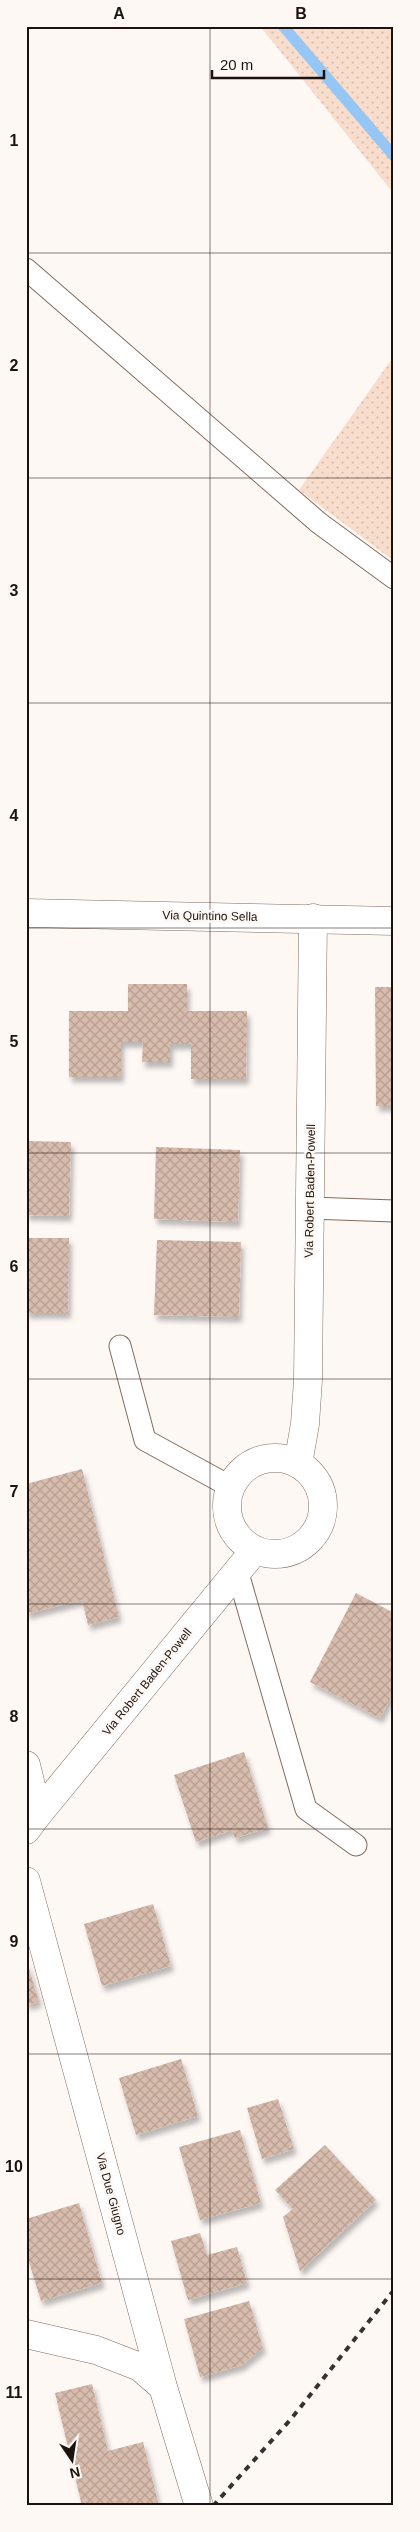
<svg xmlns="http://www.w3.org/2000/svg" width="420" height="2532" font-family="Helvetica,sans-serif">
  <defs>
    <pattern id="grass-dots" width="8" height="8" patternUnits="userSpaceOnUse" patternTransform="scale(1.25)"><rect width="8" height="8" fill="#f8ddcd"/><path d="M2 2h.1M6 6h.1" fill="none" stroke="#d4bdaf" stroke-width="1.8" stroke-linecap="round"/></pattern>
    <pattern id="building-cross-hatch" width="8" height="8" patternUnits="userSpaceOnUse" patternTransform="scale(1.25)"><rect width="8" height="8" fill="#d7bbac"/><path d="M0 0l8 8M0 8l8-8" fill="none" stroke="#b8a093"/></pattern>
    <filter id="shadow"><feDropShadow dx="3" dy="5.5" stdDeviation="2.5" flood-color="#0004"/></filter>
  </defs>
  <rect width="100%" height="100%" fill="#fef8f5"/>
  <path fill="url(#grass-dots)" d="M 260,26 L 394,26 L 394,194 Z
    M 394,356 L 394,561 L 299,490 Z"/>
  <g fill="none" stroke-linecap="round" stroke-linejoin="round">
    <path stroke="#96c6f4" stroke-width="11" d="M 283,26 L 394,156"/>
  </g>
  <path fill="url(#building-cross-hatch)" filter="url(#shadow)" d="M 128,984 L 187,984 L 187,1011 L 247,1011 L 246,1079 L 191,1079 L 191,1044 L 170,1044 L 170,1062 L 142,1062 L 143,1042 L 121,1042 L 121,1077 L 69,1077 L 69,1011 L 128,1011 Z
    M 375,987 L 394,987 L 394,1106 L 376,1106 Z
    M 26,1141 L 71,1142 L 69,1216 L 26,1215 Z
    M 156,1147 L 240,1150 L 238,1222 L 154,1219 Z
    M 26,1238 L 69,1238 L 68,1313 L 26,1313 Z
    M 157,1240 L 241,1242 L 239,1317 L 154,1315 Z
    M 82,1469 L 119,1617 L 88,1625 L 82,1600 L 26,1614 L 26,1484 Z
    M 356,1593 L 394,1613 L 394,1692 L 380,1718 L 310,1682 Z
    M 244,1752 L 268,1828 L 235,1838 L 232,1830 L 196,1842 L 174,1775 Z
    M 153,1904 L 171,1966 L 102,1986 L 84,1924 Z
    M 26,1959 L 39,2002 L 26,2005 Z
    M 181,2059 L 198,2116 L 136,2135 L 119,2078 Z
    M 278,2099 L 294,2149 L 262,2159 L 247,2108 Z
    M 240,2130 L 261,2203 L 200,2220 L 179,2147 Z
    M 325,2145 L 376,2200 L 300,2271 L 283,2217 L 293,2209 L 275,2190 Z
    M 79,2203 L 102,2283 L 41,2301 L 26,2252 L 26,2219 Z
    M 200,2233 L 207,2255 L 237,2247 L 247,2283 L 188,2300 L 171,2241 Z
    M 249,2301 L 263,2348 L 242,2365 L 200,2377 L 184,2319 Z
    M 92,2384 L 108,2451 L 143,2442 L 159,2506 L 82,2506 L 55,2393 Z"/>
  <g fill="none" stroke-linecap="round" stroke-linejoin="round">
    <defs>
      <path id="lane" d="M 26,269 L 319,523 L 394,578
        M 310,1208 L 394,1211
        M 120,1346 L 145,1440 L 231,1487
        M 237,1570 L 306,1809 L 356,1845"/>
      <path id="street" d="M227 1506a48 48 0 1 1 96 0a48 48 0 1 1-96 0Z
        M 298,1464 L 305,1424 L 308,1380 L 313,918
        M 26,1765 L 38,1814 L 26,1830
        M 38,1814 L 255,1550
        M 26,1881 L 163,2387 L 199,2506
        M 26,2334 L 96,2350 L 140,2367 L 163,2387"/>
      <path id="secondary" d="M 26,913 L 394,921"/>
    </defs>
    <use href="#lane" stroke="#836b5c" stroke-width="23"/>
    <use href="#street" stroke="#836b5c" stroke-width="29"/>
    <use href="#secondary" stroke="#836b5c" stroke-width="29"/>
    <use href="#lane" stroke="#fff" stroke-width="21"/>
    <use href="#street" stroke="#fff" stroke-width="28"/>
    <use href="#secondary" stroke="#fff" stroke-width="28"/>
    <path stroke="#3b312c" stroke-width="4" stroke-dasharray="6 6" stroke-linecap="butt" d="M 213,2506 L 291,2419 L 394,2290"/>
  </g>
  <path fill="none" stroke="#1d130e" stroke-width="1" stroke-opacity="0.55" d="M 210,26 L 210,2506M 26,253 L 394,253M 26,478 L 394,478M 26,703 L 394,703M 26,928 L 394,928M 26,1153 L 394,1153M 26,1379 L 394,1379M 26,1604 L 394,1604M 26,1829 L 394,1829M 26,2054 L 394,2054M 26,2279 L 394,2279"/>
  <g text-anchor="middle" stroke-width="5" stroke-linejoin="round" paint-order="stroke">
    <g font-size="12" fill="#1d130e" stroke="#fef8f5">
      <text transform="translate(210 916) rotate(1)" y="4">Via Quintino Sella</text>
      <text transform="translate(310 1191) rotate(-89)" y="4">Via Robert Baden-Powell</text>
      <text transform="translate(147 1682) rotate(-51)" y="4">Via Robert Baden-Powell</text>
      <text transform="translate(111 2194) rotate(75)" y="4">Via Due Giugno</text>
    </g>
  </g>
  <rect width="420" height="2532" fill="none" stroke="#fef8f5" stroke-width="55"/>
  <g transform="translate(72 2460) rotate(167)" stroke="#fef8f5" stroke-width="4" paint-order="stroke">
  <path d="M0-4L9 19L0 12L-9 19Z" fill="#1d130e"/>
  <text y="-8" font-size="14" font-weight="bold" text-anchor="middle" fill="#1d130e">N</text>
  </g>
  <path d="M212 70v8h112v-8" fill="none" stroke="#1d130e" stroke-width="2.5"/>
  <text x="220" y="70" font-size="15" fill="#1d130e" stroke="#fef8f5" stroke-width="4" paint-order="stroke">20 m</text>
  <rect x="28" y="28" width="364" height="2476" fill="none" stroke="#1d130e" stroke-width="2"/>
  <g font-size="16" text-anchor="middle" font-weight="bold" fill="#1d130e">
    <text x="119" y="19">A</text>
    <text x="301" y="19">B</text>
    <text x="14" y="146">1</text>
    <text x="14" y="371">2</text>
    <text x="14" y="596">3</text>
    <text x="14" y="821">4</text>
    <text x="14" y="1047">5</text>
    <text x="14" y="1272">6</text>
    <text x="14" y="1497">7</text>
    <text x="14" y="1722">8</text>
    <text x="14" y="1947">9</text>
    <text x="14" y="2172">10</text>
    <text x="14" y="2398">11</text>
  </g>
</svg>
